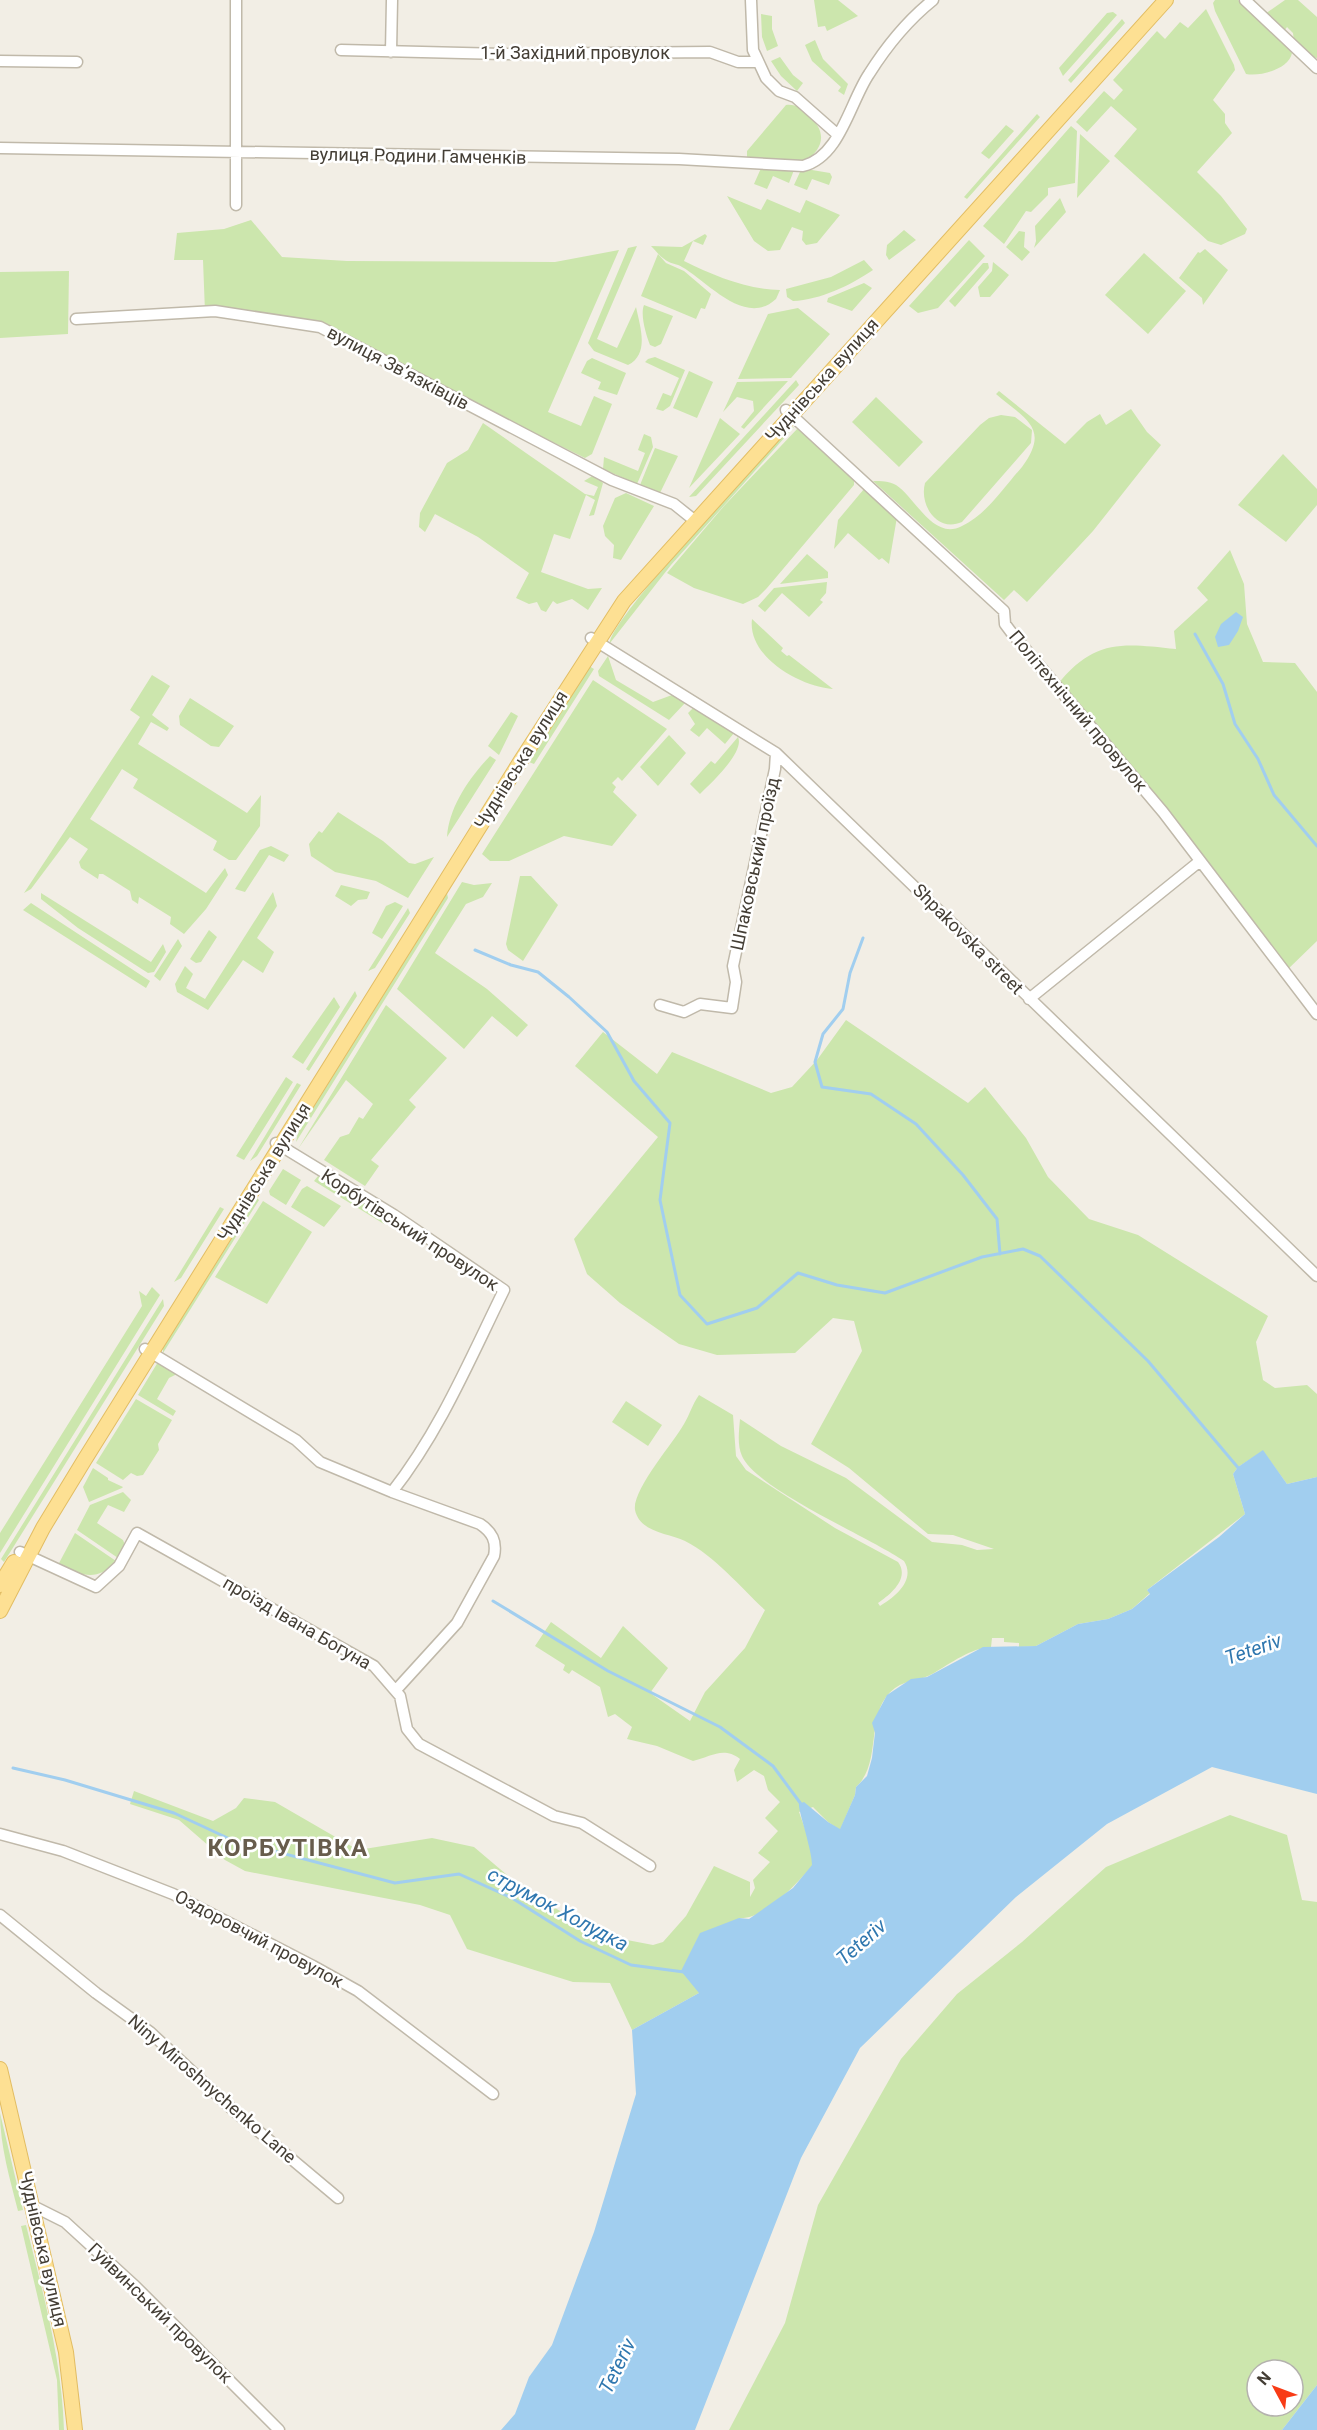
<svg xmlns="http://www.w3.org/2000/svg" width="1317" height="2430" font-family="Roboto,sans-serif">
  <rect width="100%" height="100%" fill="#f2eee5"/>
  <path fill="#cce6ad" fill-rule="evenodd" d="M 814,0 L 838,0 L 858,16 L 827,31 L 825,26 L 818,27 Z
    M 1215,0 L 1238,0 L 1290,50 L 1292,53 C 1289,69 1260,77 1246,74 L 1215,11 L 1213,3 Z
    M 1285,0 L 1298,0 L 1317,17 L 1317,58 L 1312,57 L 1294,41 L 1293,33 L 1287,27 L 1284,31 L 1265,14 Z
    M 1206,9 L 1234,65 L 1235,70 L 1213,100 L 1225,114 L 1225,123 L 1232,133 L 1197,172 L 1221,196 L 1247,229 L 1245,234 L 1221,245 L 1208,241 L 1114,156 L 1137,129 L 1111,106 L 1087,132 L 1076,122 L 1104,91 L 1114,100 L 1123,90 L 1113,80 L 1157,31 L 1165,39 L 1180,22 L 1188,28 Z
    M 1113,12 L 1117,15 L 1063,76 L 1059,68 L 1107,13 Z
    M 761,14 L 772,16 L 772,29 L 778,46 L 767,51 L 762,37 Z
    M 1122,19 L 1125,23 L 1071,83 L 1068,80 Z
    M 815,40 L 823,59 L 848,84 L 844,95 L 838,91 L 841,87 L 812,61 L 805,45 Z
    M 780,57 L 793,75 L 803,83 L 797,91 L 781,76 L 771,61 Z
    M 786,105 C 796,104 801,108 808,115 C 827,131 825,148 804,162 L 747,158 L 747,151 Z
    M 1037,114 L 1040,117 L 967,199 L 964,197 Z
    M 1006,125 L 1014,131 L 989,159 L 981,153 Z
    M 1071,126 L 1077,131 L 1075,183 L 1048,188 L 1048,195 L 1031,212 L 1026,211 L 1004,244 L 983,226 Z
    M 1080,134 L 1110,161 L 1077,198 Z
    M 762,166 L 794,170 L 789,183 L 773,176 L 767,189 L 754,184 Z
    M 806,169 L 830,173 L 832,177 L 829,185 L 812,179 L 807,190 L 794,185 L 800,172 Z
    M 727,196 L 761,210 L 767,199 L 800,213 L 806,200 L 840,215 L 817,243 L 806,245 L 802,240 L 803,231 L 792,227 L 780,250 L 768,251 L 754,241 Z
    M 1060,198 L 1066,212 L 1034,248 L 1036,241 L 1035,226 Z
    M 251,220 L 282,257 L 347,261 L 555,262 L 619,250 L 548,412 L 581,426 L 594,396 L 612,404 L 592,454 L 585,458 L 320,327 L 205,312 L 203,260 L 174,260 L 177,233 L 224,229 Z
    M 904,230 L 916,240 L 889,260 L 886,255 L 887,245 Z
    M 1019,231 L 1025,232 L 1024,247 L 1030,252 L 1022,261 L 1006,247 Z
    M 705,234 L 707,236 L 703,245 L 693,241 L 684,261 C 715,276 745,289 780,290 L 776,299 C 745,328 706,280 682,267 C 678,264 673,264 669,262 C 662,259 656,251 651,246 L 682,247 Z
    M 969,240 L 985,256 L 938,308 L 918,313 L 909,306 Z
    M 637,246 L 597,339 L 617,348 L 636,307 C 640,326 650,354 628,365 L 594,351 L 588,343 L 628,248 Z
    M 1205,249 L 1228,270 L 1203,305 L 1202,298 L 1179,278 L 1198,252 L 1200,253 Z
    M 1144,253 L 1186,291 L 1148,334 L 1105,295 Z
    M 658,254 L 666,263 L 684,271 L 711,294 L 705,309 L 701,308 L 696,319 L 641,296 Z
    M 864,260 L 873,270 C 851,285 820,300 793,301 L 787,297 L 786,289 L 831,277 Z
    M 993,262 L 1009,275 L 990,297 L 980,297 L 978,287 L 992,271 Z
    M 983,263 L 988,263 L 989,268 L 955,307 L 949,301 Z
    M 69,271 L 68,334 L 0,338 L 0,272 Z
    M 864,283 L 872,288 L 852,311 L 827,302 L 828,298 Z
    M 644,305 L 673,316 L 661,344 L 655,347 L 650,345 C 646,335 640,315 644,305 Z
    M 798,308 L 830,334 L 791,378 L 738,379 L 768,314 Z
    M 655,357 L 685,370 L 670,406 L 663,411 L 656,409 L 663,393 L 671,396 L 679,378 L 645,362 L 648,359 Z
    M 592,358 L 626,373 L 617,395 L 598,389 L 601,382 L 581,373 L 587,361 Z
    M 689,371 L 713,382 L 697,418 L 673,408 Z
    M 796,380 L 799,385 L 696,496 L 689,497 Z
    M 788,381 L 744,429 L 741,427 L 754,411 L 753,401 L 737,397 L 723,412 L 737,382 Z
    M 999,391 L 1065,444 L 1087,422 L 1100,414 L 1106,425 L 1131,409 L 1147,432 L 1161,445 L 1093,531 L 1027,602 L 1014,590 L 1004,600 L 873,481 C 881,481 889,481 896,485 C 916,498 933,541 962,526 C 986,515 1005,486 1022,467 C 1051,428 1025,419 996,394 Z
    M 876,397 L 923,442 L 899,467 L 852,422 Z
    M 1001,415 L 1015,417 L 1032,430 L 1031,443 L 962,522 C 937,533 919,505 925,483 L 980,425 L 989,418 Z
    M 720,418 L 740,434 L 689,488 Z
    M 483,423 L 585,494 L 594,496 L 598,487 L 584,481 L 594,475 L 603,483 L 594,515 L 589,516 L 595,500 L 586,495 L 570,539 L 554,534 L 541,572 L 588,589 L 602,588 L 588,610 L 572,599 L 557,604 L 553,601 L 546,612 L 541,610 L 537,602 L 529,604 L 516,598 L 529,573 L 478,537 L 435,514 L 425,532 L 419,527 L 420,513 L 447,463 L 468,450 Z
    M 794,427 L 671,565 L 610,643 C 608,622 764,455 788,429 Z
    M 798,428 L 854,479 L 854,485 L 767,588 L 758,597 L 743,604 L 694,588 L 667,573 L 724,506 Z
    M 644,434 L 651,437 L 653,447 L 637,484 L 603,469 L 604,457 L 638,471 L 645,453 L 638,450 Z
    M 655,448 L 678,456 L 660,493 L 640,485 Z
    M 1283,454 L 1317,489 L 1317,505 L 1286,542 L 1238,505 Z
    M 864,489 L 897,517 L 889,564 L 882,558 L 879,560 L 848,533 L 834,549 L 838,520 Z
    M 626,493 L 654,506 L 621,560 L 613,558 L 614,545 L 605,536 L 603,526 L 615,498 Z
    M 1230,550 L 1244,584 L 1247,624 L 1263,662 L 1295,663 L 1317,692 L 1317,941 L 1285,972 L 1057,685 C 1094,639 1121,643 1176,649 L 1174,631 L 1208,600 L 1197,588 Z
    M 807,554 L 828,572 L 828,578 L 780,584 Z
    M 827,582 L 826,593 L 820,600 L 823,602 L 809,617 L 782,593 L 765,612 L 758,606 L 774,588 Z
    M 752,619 L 783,648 L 781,651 L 787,656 L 789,655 L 833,689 C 801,687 747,657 752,619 Z
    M 608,656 L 616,680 L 653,702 L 672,695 L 685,703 L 669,720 L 599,676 L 598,671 Z
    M 589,666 L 594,669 L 534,764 L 529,762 Z
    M 152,675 L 170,686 L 152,715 L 169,728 L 167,731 L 151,722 L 138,744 L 247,813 L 261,795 L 260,826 L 236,860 L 229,860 L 213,850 L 217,841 L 133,788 L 138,779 L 122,769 L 90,819 L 206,893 L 225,868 L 228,875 L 206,909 L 184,934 L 170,924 L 171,917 L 139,897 L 138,904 L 132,900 L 130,891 L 103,874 L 99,874 L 98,879 L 81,868 L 79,862 L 88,849 L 70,837 L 31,889 L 24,893 L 140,717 L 130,710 Z
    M 593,680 L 667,729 L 622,781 L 618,777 L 612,783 L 616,787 L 613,792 L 637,815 L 612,846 L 564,836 L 509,861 L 490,861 L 482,854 Z
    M 190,698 L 234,726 L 219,747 L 211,746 L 180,725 L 179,716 Z
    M 693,708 L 734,733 L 725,744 L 707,728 L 699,737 L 690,730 L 695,724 L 688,713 Z
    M 511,712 L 518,716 L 499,755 L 488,746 Z
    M 669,735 L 686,753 L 658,786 L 640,767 Z
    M 738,737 C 745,752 711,783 700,794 L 690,784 L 711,761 L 715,764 Z
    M 490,756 L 496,760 L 447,837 C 449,807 469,778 490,756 Z
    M 338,812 L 383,841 L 409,863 L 415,864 L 434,857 L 408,898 L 376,881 L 335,872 L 311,856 L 309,844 L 319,831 L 322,833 Z
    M 271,846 L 289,855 L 284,862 L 269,855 L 245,892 L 235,889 L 260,850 Z
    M 520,876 L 531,876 L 558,905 L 523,961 L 508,950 L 506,944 Z
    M 462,882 L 474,885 L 492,883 L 483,897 L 466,904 L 435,953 L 487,989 L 528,1025 L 517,1037 L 492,1016 L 464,1049 L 397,989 Z
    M 341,885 L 370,892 L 367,899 L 358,900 L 351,906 L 335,896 Z
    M 273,892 L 277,906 L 257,938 L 274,952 L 263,973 L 243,960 L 208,1010 L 177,992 L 175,984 L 185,966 L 193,974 L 186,988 L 205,999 Z
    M 41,893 L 151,962 L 163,944 L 166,952 L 154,972 L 148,973 L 78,928 L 41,899 Z
    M 447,893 L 448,898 L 296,1142 L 298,1132 Z
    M 395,902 L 403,906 L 382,939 L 372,933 L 386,906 Z
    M 31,903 L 150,981 L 146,988 L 23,910 Z
    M 408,908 L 410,913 L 375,968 L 368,971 Z
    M 209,930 L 217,937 L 201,962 L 196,963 L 190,959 Z
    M 178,939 L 182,946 L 160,981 L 154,976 Z
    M 355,991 L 357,996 L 309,1071 L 306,1069 Z
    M 334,997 L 340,1007 L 303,1064 L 292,1057 Z
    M 386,1005 L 447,1058 L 409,1100 L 416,1107 L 371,1160 L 379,1166 L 365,1186 L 324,1160 L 340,1137 L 349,1134 L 359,1117 L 363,1119 L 373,1104 L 346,1080 L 298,1149 Z
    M 846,1020 L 968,1103 L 985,1087 L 1026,1138 L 1048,1177 L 1089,1219 L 1138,1235 L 1268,1316 L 1256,1342 L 1263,1380 L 1275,1388 L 1307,1385 L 1317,1394 L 1317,1477 L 1287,1484 L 1263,1451 L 1238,1467 L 1233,1474 L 1245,1514 L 1147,1590 L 1150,1593 L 1132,1609 L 1108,1619 L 1078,1624 L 1036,1646 L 1019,1647 L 1019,1643 L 1004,1642 L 1004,1638 L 992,1638 L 991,1647 C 971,1648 951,1663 934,1673 C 921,1681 908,1679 895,1688 C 863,1712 884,1761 856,1787 L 855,1795 L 840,1830 L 828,1822 L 813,1807 L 799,1812 L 812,1848 L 813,1865 C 797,1883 765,1920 739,1918 L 699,1993 L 632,2030 L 610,1983 L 573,1982 L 467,1949 L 450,1915 L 420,1905 L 245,1871 L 225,1860 L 179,1820 L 130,1804 L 134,1791 L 213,1821 L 236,1808 L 244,1798 L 275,1802 L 358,1850 L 432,1838 L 474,1847 L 526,1891 L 601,1935 L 653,1945 L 663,1942 L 686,1916 L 714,1866 L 750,1882 L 750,1897 L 755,1888 L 753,1880 L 770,1862 L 758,1853 L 778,1831 L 765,1818 L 780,1802 L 768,1790 L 764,1776 L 754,1770 L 737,1782 L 734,1770 L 740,1759 C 723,1746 711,1757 693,1761 L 657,1746 L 627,1739 L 632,1727 L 615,1714 L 608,1717 L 600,1687 L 572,1670 L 569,1674 L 563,1670 L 565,1665 L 535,1646 L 551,1622 L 601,1658 L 623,1626 L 668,1668 L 650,1693 L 690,1721 L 705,1692 L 745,1648 L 765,1610 C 740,1587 715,1556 685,1541 C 669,1533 640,1533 635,1510 C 632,1490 674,1442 684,1424 C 690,1414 692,1405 699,1395 L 733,1415 L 736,1456 L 746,1470 L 835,1528 L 898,1562 C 910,1578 891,1594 878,1603 L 880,1606 C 895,1597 916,1580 904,1561 C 871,1538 756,1489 742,1456 C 737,1445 739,1431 740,1419 L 781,1446 L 846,1478 L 932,1542 L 962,1545 L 977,1550 L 994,1549 L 953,1535 L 928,1534 L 849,1468 L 811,1444 L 862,1351 L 854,1321 L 833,1318 L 795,1353 L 717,1355 L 679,1344 L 620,1303 L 587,1274 L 574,1239 L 658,1137 L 575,1066 L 603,1032 L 657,1074 L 672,1052 L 771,1093 L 792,1087 L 817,1060 Z
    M 286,1077 L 293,1082 L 244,1160 L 236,1156 Z
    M 297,1083 L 301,1085 L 257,1156 L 250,1161 Z
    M 283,1169 L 301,1180 L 286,1205 L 270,1195 L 269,1191 Z
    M 318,1176 L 387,1218 L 384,1224 L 314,1181 Z
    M 307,1186 L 341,1206 L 324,1227 L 291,1207 L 302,1189 Z
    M 257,1198 L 259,1200 L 163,1353 L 163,1348 Z
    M 263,1201 L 312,1232 L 267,1304 L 215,1277 Z
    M 220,1207 L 224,1209 L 181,1278 L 174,1282 Z
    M 152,1287 L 160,1295 L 0,1553 L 0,1533 L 142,1306 L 139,1291 L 146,1296 Z
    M 163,1299 L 164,1306 L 4,1562 L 1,1559 Z
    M 158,1362 L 177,1374 L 169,1378 L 157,1399 L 176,1411 L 173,1416 L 138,1395 Z
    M 136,1399 L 172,1420 L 158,1444 L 159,1450 L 143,1475 L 137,1476 L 131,1473 L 123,1480 L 96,1463 Z
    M 626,1401 L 662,1425 L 648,1446 L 612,1422 Z
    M 93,1468 L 108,1478 L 108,1480 L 123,1487 L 122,1488 L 89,1502 L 83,1487 Z
    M 123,1492 L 131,1500 L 124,1512 L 108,1505 L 97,1523 L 123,1540 L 125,1545 L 118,1558 L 77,1530 L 90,1505 Z
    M 75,1533 L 116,1561 C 96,1583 83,1575 58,1565 Z
    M 1230,1815 L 1287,1835 L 1302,1900 L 1317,1902 L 1317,2385 L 1282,2430 L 729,2430 L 785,2323 L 818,2205 L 901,2059 L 957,1994 L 1022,1942 L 1106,1867 ZM 1257,2370 L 1293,2370 L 1293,2406 L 1257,2406 Z
    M 0,2113 L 23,2210 L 18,2211 C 10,2179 0,2146 0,2113 Z
    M 26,2225 C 43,2293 62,2360 64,2430 L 59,2430 L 57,2380 L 21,2226 Z"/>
  <path fill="#a1ceef" d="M 1236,612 L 1243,617 L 1238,631 L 1229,645 L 1218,647 L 1215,637 L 1221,624 Z
    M 1263,1450 L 1287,1484 L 1317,1477 L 1317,1794 L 1212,1767 L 1107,1824 L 1016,1897 L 860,2048 L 801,2158 L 695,2430 L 501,2430 L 515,2414 L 529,2377 L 552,2345 L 594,2232 L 636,2094 L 632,2030 L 699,1993 L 681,1971 L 700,1933 L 739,1918 L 749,1919 L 793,1888 L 812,1865 C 812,1849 798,1811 799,1804 L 804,1802 L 828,1822 L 840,1829 L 855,1795 L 856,1787 L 867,1776 L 872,1758 L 875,1733 L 872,1723 L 887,1695 L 911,1679 L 927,1677 L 983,1647 L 1036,1646 L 1078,1624 L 1108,1619 L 1132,1609 L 1150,1594 L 1147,1590 L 1219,1537 L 1245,1514 L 1233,1474 L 1238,1467 Z
    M 1317,2385 L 1317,2430 L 1282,2430 Z"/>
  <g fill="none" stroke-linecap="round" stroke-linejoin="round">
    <path stroke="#a1ceef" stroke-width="3" d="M 1195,634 L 1223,684 L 1235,724 L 1258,759 L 1274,795 L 1317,846
      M 863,938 L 850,973 L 843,1009 L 823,1034 L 815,1062 L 822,1087 L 871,1094 L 916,1124 L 963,1175 L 997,1219 L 1000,1254
      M 475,950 L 511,965 L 538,972 L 569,997 L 607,1032 L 634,1081 L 670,1123 L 660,1200 L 680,1295 L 707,1324 L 757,1308 L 798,1273 L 837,1285 L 885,1293 L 982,1257 L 1023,1249 L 1040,1256 L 1148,1361 L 1240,1470
      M 493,1601 L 608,1671 L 720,1727 L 773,1766 L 801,1804
      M 13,1768 L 65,1780 L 174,1813 L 232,1840 L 395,1883 L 459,1874 L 512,1898 L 580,1941 L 631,1965 L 684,1972"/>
    <defs>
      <path id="minor" d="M 236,0 L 236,205
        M 751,0 L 753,50 L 766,78 L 779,91 L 795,97 L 838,135
        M 1245,0 L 1317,68
        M 341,50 L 503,54 L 710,52 L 738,62 L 758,62
        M 391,52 L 392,0
        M 0,61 L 77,62
        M 0,148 L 679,159 L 803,166 C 840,157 850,102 869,74 C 886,47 908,20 933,0
        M 76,319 L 215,311 L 320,327 L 612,480 L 674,504 L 694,520
        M 786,410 L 1004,611 L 1005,624 L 1011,632 L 1163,812 L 1317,1014
        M 591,638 L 776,753 L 1317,1276
        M 1029,999 L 1200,861
        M 660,1005 L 684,1012 L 700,1004 L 732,1008 L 736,982 L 733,966 L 775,769 L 776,753
        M 145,1349 L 296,1440 L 320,1462 L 392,1492 C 440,1431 470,1359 504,1290 L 394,1215 L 276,1143
        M 392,1492 L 480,1524 C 492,1532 497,1541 494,1556 L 457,1623 L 396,1690
        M 20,1552 L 96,1587 L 119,1566 L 137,1533 L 374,1666 L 400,1696 L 407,1729 L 419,1744 L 554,1816 L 582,1823 L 650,1866
        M 0,1834 L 63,1851 L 173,1894 L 313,1966 L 358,1991 L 493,2094
        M 0,1915 L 96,1993 L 150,2032 L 232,2109 L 338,2198
        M 33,2206 L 65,2222 L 135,2286 L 279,2430"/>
      <path id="major" d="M 0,1585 L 14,1562
        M 0,1611 L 43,1528 L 85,1459 L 520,762 L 624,601 L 1166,0
        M 0,2069 L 66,2352 L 75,2430"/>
    </defs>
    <use href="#minor" stroke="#c0b9aa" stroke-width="13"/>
    <use href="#major" stroke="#e2bd63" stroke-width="16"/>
    <use href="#minor" stroke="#fff" stroke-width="10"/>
    <use href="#major" stroke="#fde093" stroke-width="14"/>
  </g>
  <g text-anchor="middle" stroke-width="5" stroke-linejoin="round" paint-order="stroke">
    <g font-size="18" fill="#443e35" stroke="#fff">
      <text x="575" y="59">1-й Західний провулок</text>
      <text transform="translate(418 156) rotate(1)" y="6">вулиця Родини Гамченків</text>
      <text transform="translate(398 368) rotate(28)" y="6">вулиця Звʼязківців</text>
      <text transform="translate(822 380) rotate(-48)" y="6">Чуднівська вулиця</text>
      <text transform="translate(1078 711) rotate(50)" y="6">Політехнічний провулок</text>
      <text transform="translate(521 760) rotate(-58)" y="6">Чуднівська вулиця</text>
      <text transform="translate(755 864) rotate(-78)" y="6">Шпаковський проїзд</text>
      <text transform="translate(968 939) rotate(45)" y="6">Shpakovska street</text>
      <text transform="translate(264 1172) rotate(-58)" y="6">Чуднівська вулиця</text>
      <text transform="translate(410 1230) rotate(33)" y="6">Корбутівський провулок</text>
      <text transform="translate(297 1623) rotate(30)" y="6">проїзд Івана Богуна</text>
      <text transform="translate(259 1939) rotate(28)" y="6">Оздоровчий провулок</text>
      <text transform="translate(212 2089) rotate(41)" y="6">Niny Miroshnychenko Lane</text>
      <text transform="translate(43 2249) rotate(77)" y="6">Чуднівська вулиця</text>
      <text transform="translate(160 2313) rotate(44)" y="6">Гуйвинський провулок</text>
    </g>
    <g font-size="20" font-style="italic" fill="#2f77af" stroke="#fff">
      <text transform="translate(1253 1649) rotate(-19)" y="7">Teteriv</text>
      <text transform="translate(558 1909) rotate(28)" y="7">струмок Холудка</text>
      <text transform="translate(861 1942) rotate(-41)" y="7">Teteriv</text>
      <text transform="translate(617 2366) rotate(-64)" y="7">Teteriv</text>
    </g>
    <g font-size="24" font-weight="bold" letter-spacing="1.5" fill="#675c4c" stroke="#fff">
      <text x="288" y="1856">КОРБУТІВКА</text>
    </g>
  </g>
  <g transform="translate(1275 2388) rotate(311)"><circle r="28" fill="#ffffff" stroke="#b4b2ae" stroke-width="1.5"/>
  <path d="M0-4.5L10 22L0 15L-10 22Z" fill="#f83b16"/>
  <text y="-9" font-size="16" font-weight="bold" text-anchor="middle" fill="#443e35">N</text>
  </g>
</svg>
